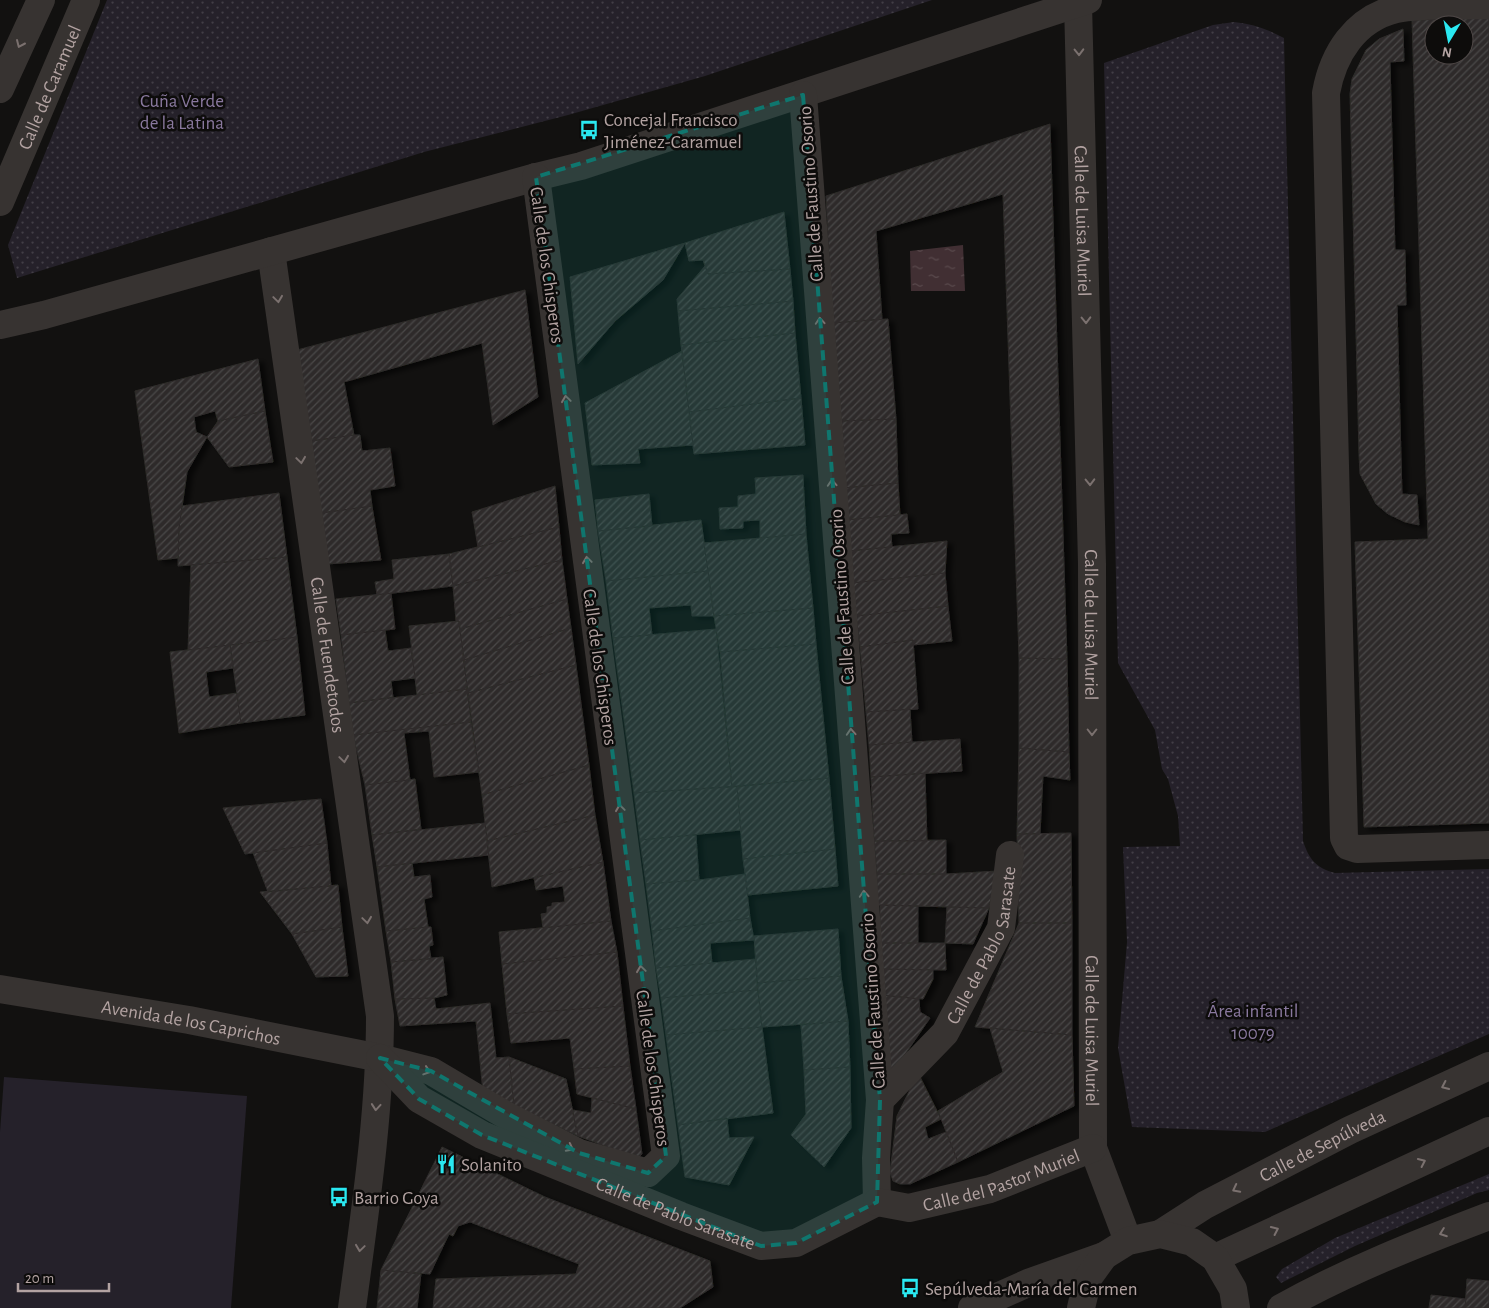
<svg xmlns="http://www.w3.org/2000/svg" width="1489" height="1308" font-family="'Alegreya Sans',sans-serif">
  <defs>
    <pattern id="park-dots" width="8" height="8" patternUnits="userSpaceOnUse" patternTransform="scale(1.25)"><rect width="8" height="8" fill="#25212a"/><path d="M2 2h.1M6 6h.1" fill="none" stroke="#423e46" stroke-width="1.8" stroke-linecap="round"/></pattern>
    <pattern id="water-ripples" width="26" height="14" patternUnits="userSpaceOnUse" patternTransform="scale(1.25)"><rect width="26" height="14" fill="#412f33"/><path d="M2 4q2-2 4 0t4 0M15 11q2-2 4 0t4 0" fill="none" stroke="#5a4a4d"/></pattern>
    <pattern id="building-hatch" width="6" height="6" patternUnits="userSpaceOnUse" patternTransform="scale(1.25)"><rect width="6" height="6" fill="#2e2c2b"/><path d="M-1 1l2-2M0 6l6-6M5 7l2-2" fill="none" stroke="#4a4747"/></pattern>
    <filter id="shadow"><feDropShadow dx="5.5" dy="3" stdDeviation="2.5" flood-color="#0009"/></filter>
  </defs>
  <rect width="100%" height="100%" fill="#121110"/>
  <path fill="url(#park-dots)" d="M 107,0 L 932,0 L 705,76 L 568,115 L 424,152 L 17,278 L 8,245 Z
    M 1234,22 C 1253,24 1267,29 1284,38 L 1303,841 C 1309,859 1316,868 1335,873 L 1489,869 L 1489,1034 L 1265,1132 L 1132,1127 L 1118,1048 L 1127,942 L 1123,847 L 1180,846 L 1178,816 L 1168,779 L 1162,769 L 1155,730 L 1118,663 L 1104,63 L 1213,25 Z
    M 1489,1174 L 1489,1190 L 1477,1193 L 1355,1246 L 1281,1283 L 1276,1277 L 1282,1269 L 1335,1238 Z"/>
  <path fill="#25212a" d="M 4,1077 L 247,1096 L 231,1308 L 0,1308 L 0,1132 Z"/>
  <path fill="url(#water-ripples)" d="M 963,245 L 965,291 L 911,291 L 910,251 Z"/>
  <path fill="url(#building-hatch)" stroke="#2e2c2a" fill-rule="evenodd" filter="url(#shadow)" d="M 1489,18 L 1489,823 L 1364,827 L 1355,542 L 1428,539 L 1412,20 ZM 1434,25 L 1464,25 L 1464,55 L 1434,55 Z
    M 1403,29 L 1404,61 L 1390,62 L 1395,250 L 1405,250 L 1406,305 L 1397,305 L 1402,494 L 1417,495 L 1419,525 L 1405,522 L 1388,514 L 1376,504 L 1360,474 L 1359,455 L 1350,94 L 1352,79 L 1366,50 L 1379,39 Z
    M 1050,124 L 1067,659 L 1019,658 L 1003,194 L 876,231 L 882,319 L 832,323 L 826,196 Z
    M 784,212 L 790,269 L 708,274 L 703,260 L 689,261 L 685,243 Z
    M 685,243 L 663,280 L 615,321 L 578,364 L 570,277 Z
    M 705,266 L 708,274 L 790,269 L 793,301 L 678,311 L 677,299 Z
    M 525,290 L 538,397 L 493,425 L 482,343 L 344,382 L 354,435 L 311,441 L 297,350 Z
    M 793,301 L 795,333 L 681,345 L 678,311 Z
    M 888,319 L 896,419 L 840,421 L 832,323 Z
    M 795,333 L 801,398 L 689,412 L 681,345 Z
    M 682,351 L 693,445 L 638,449 L 640,463 L 592,465 L 585,403 Z
    M 258,359 L 265,411 L 218,421 L 215,411 L 194,417 L 196,432 L 207,437 L 187,472 L 179,528 L 178,558 L 158,560 L 135,391 Z
    M 801,398 L 805,445 L 694,454 L 689,412 Z
    M 265,411 L 273,462 L 229,467 L 207,437 L 218,421 Z
    M 896,419 L 898,483 L 843,488 L 840,421 Z
    M 354,435 L 360,435 L 362,451 L 390,448 L 395,486 L 370,490 L 372,506 L 321,513 L 311,441 Z
    M 803,475 L 806,534 L 760,538 L 760,520 L 743,521 L 743,528 L 720,529 L 719,508 L 738,507 L 738,496 L 756,494 L 755,478 Z
    M 898,483 L 900,515 L 846,520 L 843,488 Z
    M 555,486 L 559,527 L 478,547 L 472,512 Z
    M 279,493 L 287,557 L 178,566 L 179,528 L 182,506 Z
    M 649,494 L 652,526 L 598,531 L 595,500 Z
    M 372,506 L 381,560 L 328,564 L 321,513 Z
    M 907,514 L 909,533 L 891,534 L 892,547 L 849,551 L 846,520 Z
    M 701,520 L 708,571 L 606,581 L 598,531 Z
    M 559,527 L 562,560 L 453,586 L 449,554 Z
    M 806,534 L 813,608 L 714,616 L 704,543 Z
    M 947,541 L 945,573 L 852,583 L 849,551 Z
    M 449,554 L 453,586 L 377,595 L 375,582 L 394,579 L 392,560 Z
    M 287,557 L 297,637 L 188,650 L 191,565 Z
    M 562,560 L 567,599 L 460,629 L 459,621 L 456,621 L 453,586 Z
    M 708,571 L 714,616 L 692,616 L 691,605 L 649,608 L 652,635 L 613,638 L 606,581 Z
    M 945,573 L 948,606 L 856,616 L 852,583 Z
    M 391,593 L 395,629 L 341,635 L 336,599 Z
    M 567,599 L 571,628 L 464,660 L 460,629 Z
    M 948,606 L 952,641 L 913,645 L 913,640 L 860,647 L 856,616 Z
    M 813,608 L 816,644 L 720,652 L 714,616 Z
    M 459,621 L 467,689 L 417,695 L 409,626 Z
    M 571,628 L 576,665 L 468,693 L 464,660 Z
    M 716,629 L 732,787 L 634,793 L 613,638 Z
    M 385,630 L 388,651 L 411,648 L 415,678 L 391,681 L 393,697 L 349,703 L 341,635 Z
    M 297,637 L 305,715 L 241,723 L 230,645 Z
    M 913,640 L 918,709 L 866,712 L 860,647 Z
    M 816,644 L 829,778 L 732,787 L 720,652 Z
    M 230,645 L 233,668 L 206,672 L 209,697 L 237,693 L 241,723 L 179,733 L 170,652 Z
    M 1019,658 L 1067,659 L 1069,752 L 1019,748 Z
    M 576,665 L 589,765 L 482,795 L 468,693 Z
    M 467,689 L 471,722 L 353,735 L 349,703 Z
    M 910,709 L 912,742 L 869,745 L 866,712 Z
    M 471,722 L 479,772 L 434,777 L 429,731 L 404,733 L 410,780 L 365,785 L 353,735 Z
    M 960,739 L 962,771 L 871,777 L 869,745 Z
    M 1019,748 L 1069,752 L 1070,780 L 1043,776 L 1040,834 L 1017,834 Z
    M 589,765 L 595,815 L 487,841 L 482,795 Z
    M 925,773 L 927,841 L 874,841 L 871,777 Z
    M 829,778 L 835,849 L 743,859 L 737,786 Z
    M 415,779 L 421,829 L 372,835 L 365,785 Z
    M 737,786 L 741,830 L 640,840 L 634,793 Z
    M 321,799 L 327,843 L 245,854 L 223,808 Z
    M 595,815 L 603,862 L 492,887 L 487,841 Z
    M 485,823 L 489,855 L 377,867 L 372,835 Z
    M 1071,833 L 1072,923 L 1019,923 L 1017,834 Z
    M 696,835 L 699,880 L 646,884 L 640,840 Z
    M 946,840 L 946,874 L 877,874 L 874,841 Z
    M 327,843 L 331,886 L 268,892 L 253,853 Z
    M 835,849 L 838,886 L 748,895 L 743,859 Z
    M 603,862 L 611,921 L 543,928 L 541,914 L 547,913 L 547,907 L 552,906 L 552,903 L 565,902 L 563,886 L 536,890 L 534,878 Z
    M 412,863 L 414,877 L 430,875 L 432,897 L 424,899 L 428,927 L 386,931 L 377,867 Z
    M 997,871 L 989,908 L 877,905 L 877,874 L 946,874 Z
    M 745,874 L 750,918 L 652,931 L 646,884 L 699,880 Z
    M 338,885 L 342,927 L 292,934 L 260,892 Z
    M 880,905 L 918,906 L 918,943 L 880,943 Z
    M 947,907 L 989,908 L 973,944 L 945,943 Z
    M 750,918 L 754,940 L 710,943 L 712,963 L 656,968 L 652,931 Z
    M 611,921 L 617,952 L 502,964 L 499,932 Z
    M 1019,923 L 1072,923 L 1072,1035 L 975,1027 Z
    M 342,927 L 348,976 L 316,977 L 292,934 Z
    M 428,927 L 431,927 L 433,945 L 429,946 L 431,959 L 391,962 L 386,931 Z
    M 838,929 L 841,976 L 757,983 L 754,936 Z
    M 880,943 L 945,943 L 946,970 L 880,969 Z
    M 617,952 L 623,1006 L 507,1014 L 502,964 Z
    M 443,957 L 447,995 L 434,998 L 395,999 L 391,962 Z
    M 756,959 L 758,990 L 661,998 L 656,968 Z
    M 880,969 L 933,970 L 933,979 L 923,999 L 881,995 Z
    M 841,976 L 848,1021 L 762,1027 L 757,983 Z
    M 758,990 L 762,1027 L 666,1035 L 661,998 Z
    M 881,995 L 919,999 L 920,1012 L 930,1018 L 893,1072 L 886,1066 Z
    M 434,998 L 436,1009 L 490,1003 L 496,1058 L 509,1057 L 514,1106 L 483,1092 L 476,1021 L 400,1026 L 395,999 Z
    M 623,1006 L 630,1066 L 574,1069 L 570,1038 L 511,1043 L 507,1014 Z
    M 848,1021 L 850,1067 L 804,1070 L 801,1025 Z
    M 762,1027 L 773,1113 L 678,1125 L 666,1035 Z
    M 990,1028 L 1072,1035 L 1074,1106 L 958,1162 L 938,1111 L 1003,1072 Z
    M 509,1057 L 566,1079 L 578,1136 L 514,1106 Z
    M 630,1066 L 636,1109 L 577,1094 L 574,1069 Z
    M 850,1067 L 851,1128 L 824,1167 L 791,1135 L 806,1114 L 804,1070 Z
    M 918,1073 L 941,1119 L 925,1127 L 928,1139 L 946,1132 L 958,1162 L 910,1184 L 900,1184 L 893,1181 L 890,1172 L 897,1116 Z
    M 592,1098 L 636,1109 L 642,1154 L 639,1157 L 635,1157 L 578,1136 L 572,1110 L 591,1113 Z
    M 727,1118 L 729,1138 L 754,1137 L 729,1185 L 685,1177 L 678,1125 Z
    M 442,1147 L 545,1197 L 710,1261 L 713,1287 L 680,1308 L 433,1308 L 436,1279 L 576,1274 L 579,1264 L 470,1222 L 458,1226 L 453,1236 L 449,1234 L 430,1274 L 381,1270 Z
    M 381,1270 L 421,1274 L 417,1308 L 377,1308 Z
    M 1467,1279 L 1489,1281 L 1489,1308 L 1465,1308 Z
    M 1431,1295 L 1466,1299 L 1465,1308 L 1429,1308 Z"/>
  <g fill="none" stroke-linecap="round" stroke-linejoin="round">
    <g stroke="#373331" stroke-width="28">
      <path id="s1" d="M 1078,3 L 1092,564 L 1093,1148 L 1128,1241"/>
      <path d="M 1489,5 C 1461,6 1423,3 1396,9 C 1355,19 1333,54 1326,93 L 1344,838 L 1348,846 L 1357,849 L 1489,845"/>
      <path d="M 0,89 L 41,0"/>
      <path id="s2" d="M 0,202 L 86,0"/>
      <path id="s3" d="M 271,251 L 380,1016 C 380,1114 365,1211 352,1308"/>
      <path d="M 0,325 L 44,315 L 536,177 L 581,166 L 1088,0"/>
      <path id="s4" d="M 0,989 L 189,1020 L 380,1058 L 431,1071 L 507,1116 L 579,1153 L 648,1173 L 666,1156 L 536,177"/>
      <path id="s5" d="M 380,1058 L 419,1099 L 482,1135 L 681,1216 L 761,1246 L 796,1243 L 877,1202 L 876,1158 L 880,1100 L 803,95"/>
      <path id="s6" d="M 880,1100 L 945,1033 L 1001,928 L 1010,855"/>
      <path id="s7" d="M 877,1202 L 909,1208 L 990,1189 L 1093,1148"/>
      <path id="s8" d="M 1160,1234 L 1205,1205 L 1350,1130 L 1489,1066"/>
      <path d="M 1215,1258 L 1489,1131"/>
      <path d="M 972,1308 L 1028,1283 L 1104,1256"/>
      <path d="M 1081,1308 L 1088,1278 L 1104,1256 L 1128,1241 L 1160,1234 L 1192,1242 L 1215,1258 L 1233,1289 L 1236,1308"/>
      <path d="M 1281,1308 C 1347,1271 1418,1243 1489,1216"/>
    </g>
  </g>
  <defs><path id="oneway-chevron" d="M-2-3.5L2.5 0L-2 3.5" fill="none" stroke-width="1.6" stroke-linecap="round" stroke-linejoin="round" transform="scale(1.25)"/></defs>
  <g stroke="#7b716f">
    <use href="#oneway-chevron" transform="translate(20 44) rotate(114)"/>
    <use href="#oneway-chevron" transform="translate(1079 52) rotate(89)"/>
    <use href="#oneway-chevron" transform="translate(278 299) rotate(82)"/>
    <use href="#oneway-chevron" transform="translate(1086 320) rotate(89)"/>
    <use href="#oneway-chevron" transform="translate(820 321) rotate(-94)"/>
    <use href="#oneway-chevron" transform="translate(566 399) rotate(-98)"/>
    <use href="#oneway-chevron" transform="translate(301 460) rotate(82)"/>
    <use href="#oneway-chevron" transform="translate(1090 482) rotate(89)"/>
    <use href="#oneway-chevron" transform="translate(832 483) rotate(-94)"/>
    <use href="#oneway-chevron" transform="translate(587 560) rotate(-98)"/>
    <use href="#oneway-chevron" transform="translate(851 732) rotate(-94)"/>
    <use href="#oneway-chevron" transform="translate(1092 732) rotate(90)"/>
    <use href="#oneway-chevron" transform="translate(344 759) rotate(82)"/>
    <use href="#oneway-chevron" transform="translate(620 808) rotate(-98)"/>
    <use href="#oneway-chevron" transform="translate(864 894) rotate(-94)"/>
    <use href="#oneway-chevron" transform="translate(367 920) rotate(82)"/>
    <use href="#oneway-chevron" transform="translate(641 969) rotate(-98)"/>
    <use href="#oneway-chevron" transform="translate(427 1071) rotate(18)"/>
    <use href="#oneway-chevron" transform="translate(1445 1086) rotate(155)"/>
    <use href="#oneway-chevron" transform="translate(376 1107) rotate(95)"/>
    <use href="#oneway-chevron" transform="translate(570 1148) rotate(27)"/>
    <use href="#oneway-chevron" transform="translate(1422 1162) rotate(-25)"/>
    <use href="#oneway-chevron" transform="translate(1236 1189) rotate(153)"/>
    <use href="#oneway-chevron" transform="translate(1275 1230) rotate(-25)"/>
    <use href="#oneway-chevron" transform="translate(1443 1233) rotate(160)"/>
    <use href="#oneway-chevron" transform="translate(360 1248) rotate(98)"/>
  </g>
  <path fill="#0f766e" fill-opacity="0.2" stroke="#0f766e" stroke-width="4" stroke-dasharray="10 6" stroke-linejoin="round" d="M 803,95 L 880,1100 L 877,1202 L 796,1243 L 761,1246 L 482,1135 L 419,1099 L 380,1058 L 431,1071 L 579,1153 L 648,1173 L 666,1156 L 536,177 Z"/>
  <defs>
    <symbol id="bus-bare" viewBox="-9 -9 18 18"><path d="M-5-6H5V4H4V6H2V4H-2V6H-4V4H-5ZM-3.5-4V0h7V-4ZM-3.5 1.2v1.5H-2V1.2ZM2 1.2v1.5H3.5V1.2Z" fill="#2ae8f1" stroke="#0d0c0b" stroke-width="2.5" paint-order="stroke"/></symbol>
    <symbol id="restaurant-bare" viewBox="-9 -9 18 18"><path d="M-5-6h1v4h1v-4h1v4h1v-4h1v5L-1.5 .5V6h-2V.5L-5-1ZM5-6V6H3V1.5H1.5Q1.5-4 5-6Z" fill="#2ae8f1" stroke="#0d0c0b" stroke-width="2.5" paint-order="stroke"/></symbol>
  </defs>
  <g fill-rule="evenodd">
    <use href="#bus-bare" x="575" y="116" width="28" height="28"/>
    <use href="#restaurant-bare" x="432" y="1150" width="28" height="28"/>
    <use href="#bus-bare" x="325" y="1183" width="28" height="28"/>
    <use href="#bus-bare" x="896" y="1274" width="28" height="28"/>
  </g>
  <g text-anchor="middle" stroke-width="5" stroke-linejoin="round" paint-order="stroke">
    <g font-size="19" fill="#b3a3a2" stroke="#0d0c0b">
      <text dy="7" stroke="none"><textPath href="#s2" startOffset="125">Calle de Caramuel</textPath></text>
      <text transform="translate(810 194) rotate(-94)" y="7">Calle de Faustino Osorio</text>
      <text dy="7" stroke="none"><textPath href="#s1" startOffset="218">Calle de Luisa Muriel</textPath></text>
      <text transform="translate(548 265) rotate(82)" y="7">Calle de los Chisperos</text>
      <text transform="translate(841 597) rotate(-94)" y="7">Calle de Faustino Osorio</text>
      <text dy="7" stroke="none"><textPath href="#s1" startOffset="622">Calle de Luisa Muriel</textPath></text>
      <text dy="7" stroke="none"><textPath href="#s3" startOffset="408">Calle de Fuendetodos</textPath></text>
      <text transform="translate(601 667) rotate(82)" y="7">Calle de los Chisperos</text>
      <text dy="7" stroke="none"><textPath href="#s6" startOffset="190">Calle de Pablo Sarasate</textPath></text>
      <text transform="translate(872 1001) rotate(-94)" y="7">Calle de Faustino Osorio</text>
      <text dy="7" stroke="none"><textPath href="#s4" startOffset="194">Avenida de los Caprichos</textPath></text>
      <text dy="7" stroke="none"><textPath href="#s1" startOffset="1028">Calle de Luisa Muriel</textPath></text>
      <text transform="translate(654 1068) rotate(82)" y="7">Calle de los Chisperos</text>
      <text dy="7" stroke="none"><textPath href="#s8" startOffset="185">Calle de Sepúlveda</textPath></text>
      <text dy="7" stroke="none"><textPath href="#s7" startOffset="129">Calle del Pastor Muriel</textPath></text>
      <text dy="7" stroke="none"><textPath href="#s5" startOffset="338">Calle de Pablo Sarasate</textPath></text>
    </g>
    <g font-size="19" fill="#89789e" stroke="#0d0c0b">
      <text x="182" y="107">Cuña Verde<tspan x="182" dy="22">de la Latina</tspan></text>
      <text x="1253" y="1017">Área infantil<tspan x="1253" dy="22">10079</tspan></text>
    </g>
    <g font-size="19" fill="#b3a3a2" stroke="#0d0c0b" text-anchor="start">
      <text x="604" y="126">Concejal Francisco<tspan x="604" dy="22">Jiménez-Caramuel</tspan></text>
      <text x="461" y="1171">Solanito</text>
      <text x="354" y="1204">Barrio Goya</text>
      <text x="925" y="1295">Sepúlveda-María del Carmen</text>
    </g>
  </g>
  <g transform="translate(1449 40) rotate(190)"><circle r="24" fill="#0d0c0b" stroke="#4f4847"/>
  <path d="M0-4L9 19L0 12L-9 19Z" fill="#2ae8f1"/>
  <text y="-8" font-size="14" font-weight="bold" text-anchor="middle" fill="#b3a3a2">N</text>
  </g>
  <path d="M18 1283v8h91v-8" fill="none" stroke="#b3a3a2" stroke-width="2.5"/>
  <text x="25" y="1283" font-size="15" fill="#b3a3a2" stroke="#0d0c0b" stroke-width="4" paint-order="stroke">20 m</text>
</svg>
